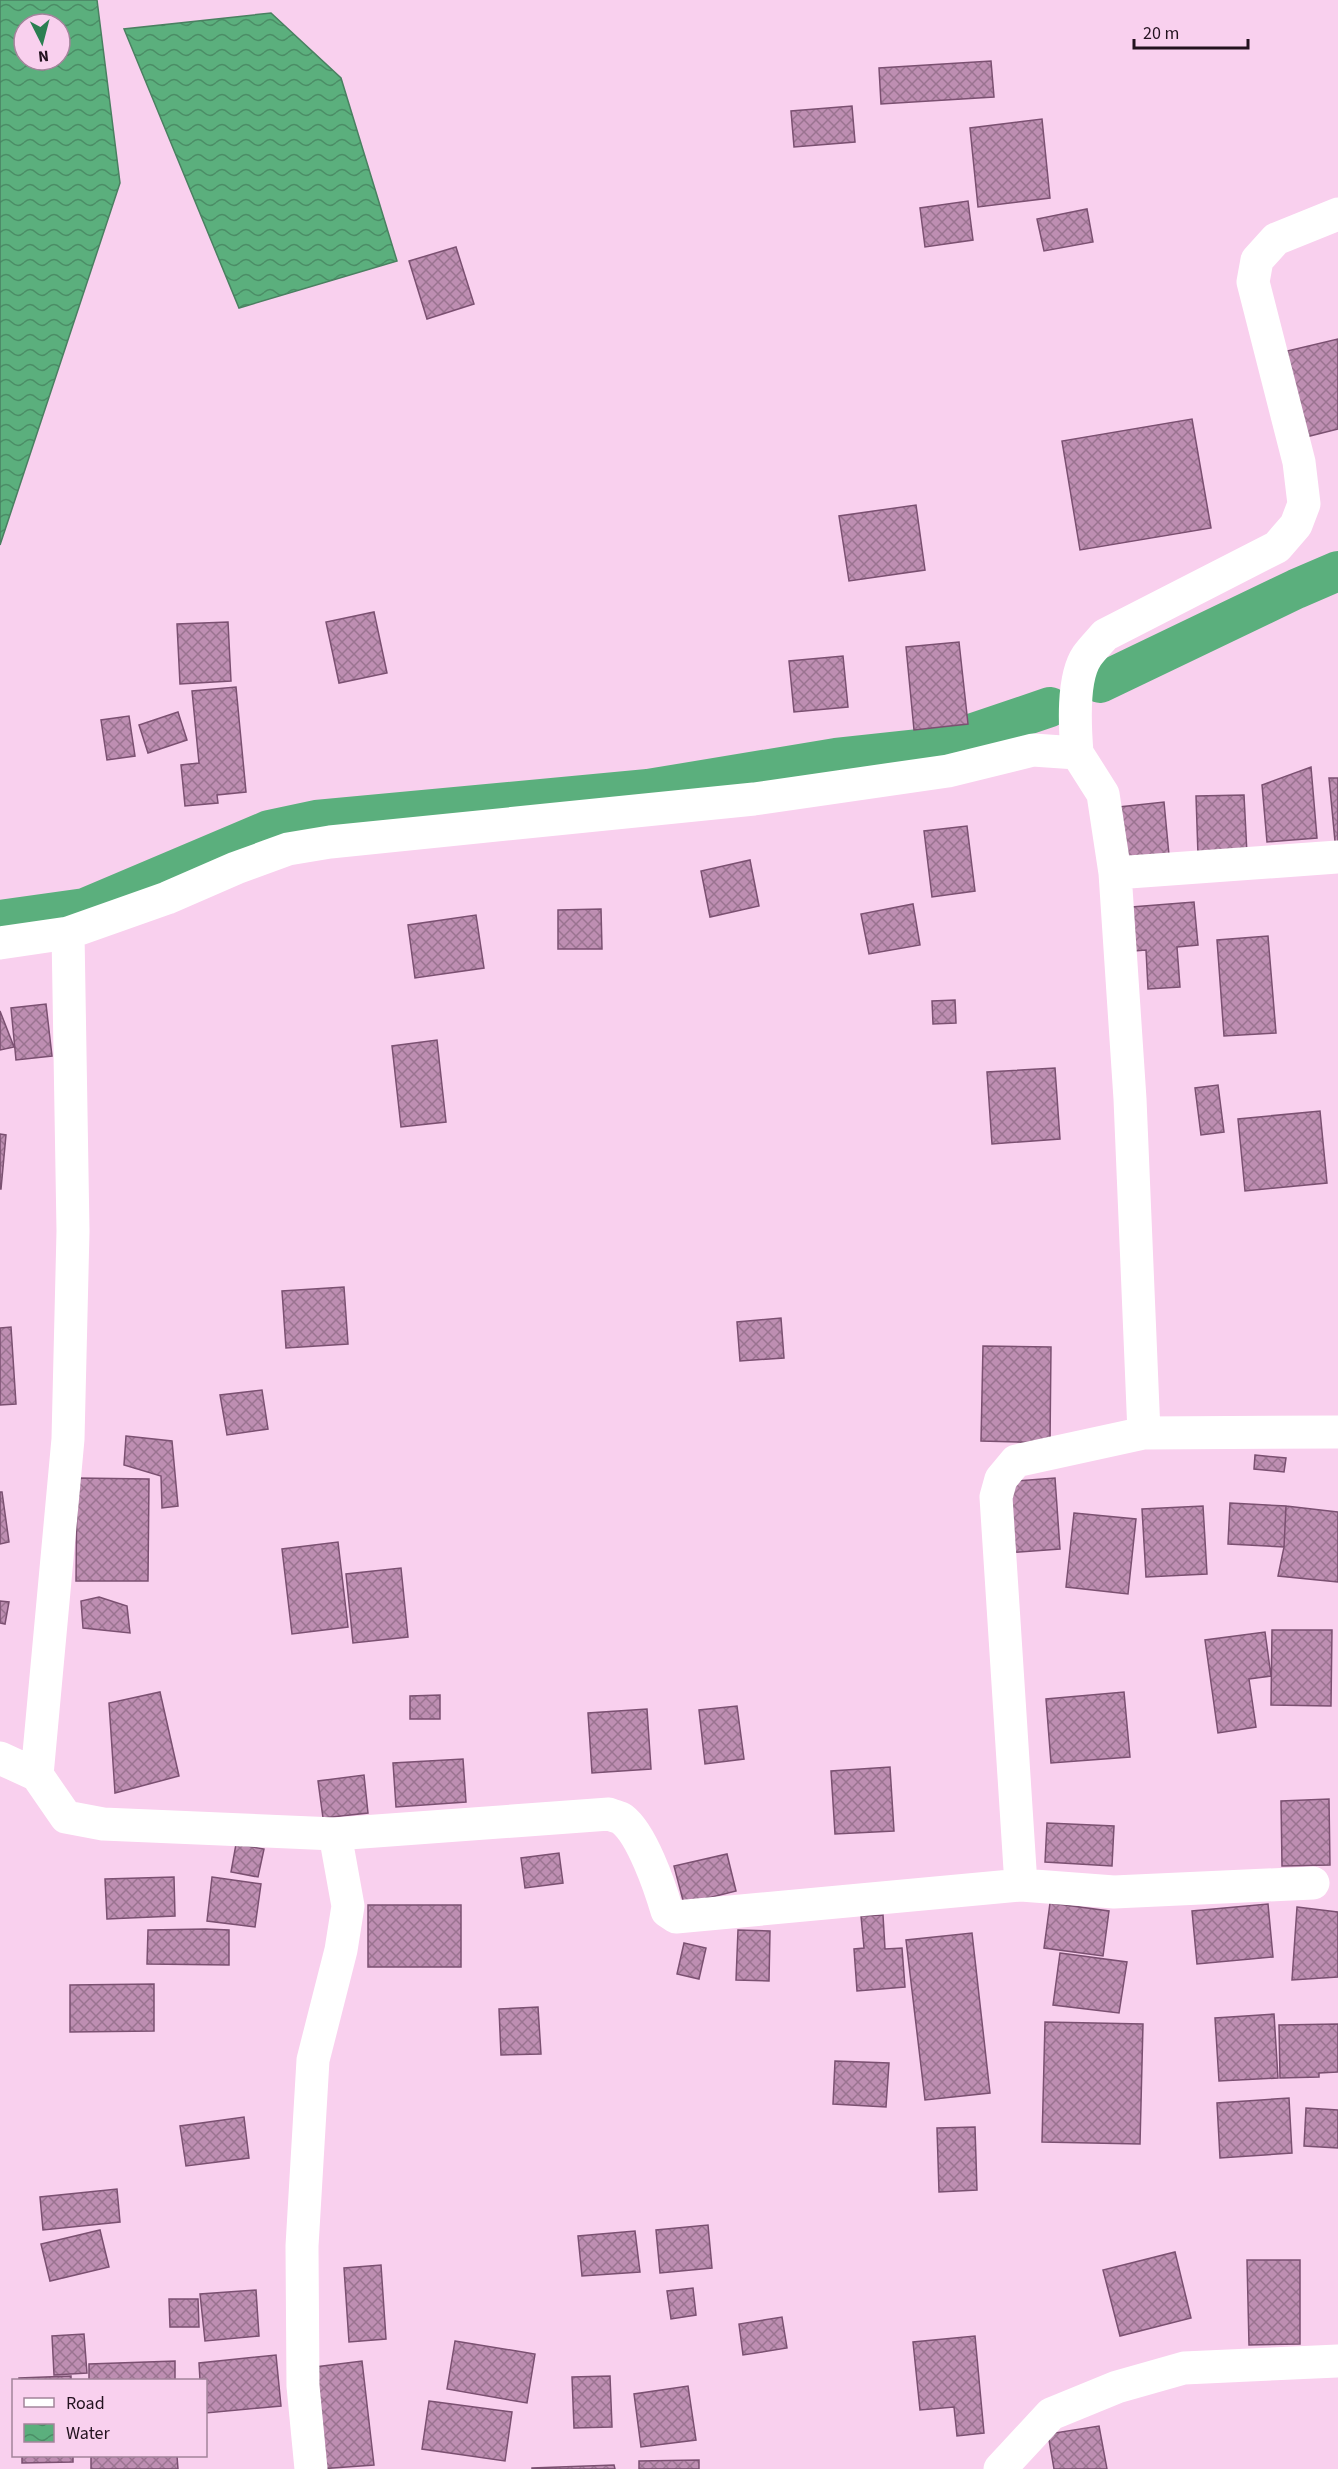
<svg xmlns="http://www.w3.org/2000/svg" width="1338" height="2469" font-family="'Source Sans 3',sans-serif">
  <defs>
    <pattern id="water-waves" width="16" height="10" patternUnits="userSpaceOnUse" patternTransform="scale(1.5)"><rect width="16" height="10" fill="#5baf7d"/><path d="M0 5q4-4 8 0t8 0" fill="none" stroke="#4b8d66"/></pattern>
    <pattern id="building-cross-hatch" width="8" height="8" patternUnits="userSpaceOnUse" patternTransform="scale(1.5)"><rect width="8" height="8" fill="#be8eb2"/><path d="M0 0l8 8M0 8l8-8" fill="none" stroke="#9a7390"/></pattern>
  </defs>
  <rect width="100%" height="100%" fill="#f9d0ee"/>
  <path fill="url(#water-waves)" stroke="#4a8061" stroke-width="1.5" fill-rule="evenodd" d="M 0,0 L 97,0 L 120,183 L 0,545 ZM 24,24 L 60,24 L 60,60 L 24,60 Z
    M 271,13 L 341,78 L 397,261 L 239,308 L 124,29 Z"/>
  <g fill="none" stroke-linecap="round" stroke-linejoin="round">
    <path stroke="#5baf7d" stroke-width="40" d="M 1100,683 L 1296,589 L 1338,571
      M 0,920 L 85,908 L 269,830 L 316,820 L 648,789 L 836,758 L 929,748 L 1050,707"/>
  </g>
  <path fill="url(#building-cross-hatch)" stroke="#7b5071" stroke-width="1.5" d="M 991,61 L 994,97 L 881,104 L 879,68 Z
    M 852,106 L 855,142 L 794,147 L 791,111 Z
    M 1042,119 L 1050,198 L 978,207 L 970,128 Z
    M 968,201 L 973,240 L 925,247 L 920,208 Z
    M 1087,209 L 1093,242 L 1044,251 L 1037,219 Z
    M 456,247 L 474,304 L 427,319 L 409,261 Z
    M 1338,339 L 1338,429 L 1302,438 L 1283,352 Z
    M 1192,419 L 1211,528 L 1080,550 L 1062,441 Z
    M 916,505 L 925,570 L 849,581 L 839,516 Z
    M 374,612 L 387,673 L 339,683 L 326,622 Z
    M 228,622 L 231,681 L 180,684 L 177,624 Z
    M 959,642 L 968,724 L 914,730 L 906,647 Z
    M 843,656 L 848,707 L 794,712 L 789,661 Z
    M 236,687 L 246,792 L 217,795 L 218,803 L 185,806 L 181,765 L 199,763 L 192,691 Z
    M 178,712 L 187,740 L 148,753 L 139,725 Z
    M 129,716 L 135,756 L 107,760 L 101,720 Z
    M 1311,767 L 1317,838 L 1267,842 L 1262,785 Z
    M 1329,778 L 1338,778 L 1338,852 L 1336,852 Z
    M 1244,795 L 1247,854 L 1198,855 L 1196,796 Z
    M 1164,802 L 1169,855 L 1124,859 L 1119,807 Z
    M 967,826 L 975,891 L 932,897 L 924,831 Z
    M 750,860 L 759,906 L 710,917 L 701,871 Z
    M 1194,902 L 1198,945 L 1177,947 L 1180,987 L 1148,989 L 1146,950 L 1122,952 L 1119,908 Z
    M 913,904 L 920,945 L 869,954 L 861,914 Z
    M 601,909 L 602,949 L 558,949 L 558,910 Z
    M 476,915 L 484,968 L 415,978 L 408,925 Z
    M 1268,936 L 1276,1033 L 1224,1036 L 1217,940 Z
    M 955,1000 L 956,1023 L 933,1024 L 932,1001 Z
    M 46,1004 L 52,1056 L 16,1060 L 11,1008 Z
    M 0,1011 L 14,1047 L 0,1050 Z
    M 437,1040 L 446,1122 L 401,1127 L 392,1046 Z
    M 1055,1068 L 1060,1139 L 992,1144 L 987,1072 Z
    M 1218,1085 L 1224,1132 L 1201,1135 L 1195,1088 Z
    M 1320,1111 L 1327,1183 L 1245,1191 L 1238,1119 Z
    M 0,1134 L 6,1135 L 1,1189 L 0,1189 Z
    M 344,1287 L 348,1344 L 286,1348 L 282,1291 Z
    M 781,1318 L 784,1358 L 740,1361 L 737,1322 Z
    M 11,1327 L 16,1404 L 0,1405 L 0,1328 Z
    M 983,1346 L 1051,1347 L 1050,1443 L 981,1441 Z
    M 262,1390 L 268,1429 L 227,1435 L 220,1395 Z
    M 126,1436 L 172,1441 L 178,1506 L 162,1508 L 161,1476 L 124,1465 Z
    M 1255,1455 L 1286,1458 L 1284,1472 L 1254,1469 Z
    M 77,1478 L 149,1479 L 148,1581 L 76,1581 Z
    M 1055,1478 L 1060,1549 L 1006,1553 L 1002,1482 Z
    M 0,1492 L 2,1492 L 9,1542 L 0,1544 Z
    M 1230,1503 L 1286,1506 L 1284,1547 L 1228,1544 Z
    M 1203,1506 L 1207,1574 L 1146,1577 L 1142,1509 Z
    M 1286,1506 L 1338,1512 L 1338,1582 L 1278,1576 L 1284,1547 Z
    M 1074,1513 L 1136,1519 L 1128,1594 L 1066,1587 Z
    M 338,1542 L 348,1627 L 292,1634 L 282,1549 Z
    M 401,1568 L 408,1637 L 353,1643 L 346,1574 Z
    M 99,1597 L 127,1606 L 130,1633 L 83,1628 L 81,1601 Z
    M 0,1601 L 9,1602 L 5,1624 L 0,1623 Z
    M 1272,1630 L 1332,1630 L 1331,1706 L 1271,1705 Z
    M 1265,1632 L 1271,1676 L 1249,1679 L 1256,1727 L 1218,1733 L 1205,1640 Z
    M 160,1692 L 179,1776 L 115,1793 L 109,1703 Z
    M 1124,1692 L 1130,1757 L 1051,1763 L 1046,1699 Z
    M 440,1695 L 440,1719 L 410,1719 L 410,1696 Z
    M 737,1706 L 744,1759 L 705,1764 L 699,1710 Z
    M 647,1709 L 651,1769 L 592,1773 L 588,1713 Z
    M 463,1759 L 466,1802 L 396,1807 L 393,1763 Z
    M 890,1767 L 894,1831 L 835,1834 L 831,1771 Z
    M 364,1775 L 368,1813 L 323,1818 L 318,1781 Z
    M 1329,1799 L 1330,1865 L 1282,1866 L 1281,1801 Z
    M 1047,1823 L 1114,1826 L 1112,1866 L 1045,1862 Z
    M 236,1844 L 264,1849 L 258,1877 L 231,1872 Z
    M 559,1853 L 563,1883 L 525,1888 L 521,1858 Z
    M 727,1854 L 736,1891 L 684,1904 L 674,1866 Z
    M 174,1877 L 175,1916 L 107,1919 L 105,1879 Z
    M 212,1877 L 261,1884 L 255,1927 L 207,1921 Z
    M 1050,1903 L 1109,1911 L 1103,1956 L 1044,1948 Z
    M 1268,1904 L 1273,1957 L 1197,1964 L 1192,1911 Z
    M 368,1905 L 461,1905 L 461,1967 L 368,1967 Z
    M 1297,1907 L 1338,1912 L 1338,1977 L 1292,1980 Z
    M 883,1915 L 885,1949 L 902,1948 L 905,1987 L 857,1991 L 854,1949 L 864,1948 L 861,1916 Z
    M 206,1929 L 229,1930 L 229,1965 L 147,1964 L 148,1930 Z
    M 738,1930 L 770,1931 L 769,1981 L 736,1980 Z
    M 972,1933 L 990,2093 L 925,2100 L 906,1940 Z
    M 684,1943 L 706,1948 L 699,1979 L 677,1974 Z
    M 1060,1953 L 1127,1962 L 1119,2013 L 1053,2005 Z
    M 154,1984 L 154,2031 L 70,2032 L 70,1985 Z
    M 538,2007 L 541,2054 L 501,2055 L 499,2009 Z
    M 1274,2014 L 1278,2078 L 1219,2081 L 1215,2018 Z
    M 1045,2022 L 1143,2024 L 1140,2144 L 1042,2142 Z
    M 1338,2024 L 1338,2072 L 1319,2073 L 1319,2077 L 1280,2078 L 1279,2025 Z
    M 835,2061 L 889,2063 L 886,2107 L 833,2104 Z
    M 1289,2098 L 1292,2153 L 1220,2158 L 1217,2103 Z
    M 1306,2108 L 1338,2110 L 1338,2148 L 1304,2146 Z
    M 244,2117 L 249,2158 L 186,2166 L 180,2126 Z
    M 975,2127 L 977,2190 L 939,2192 L 937,2128 Z
    M 117,2189 L 120,2222 L 43,2230 L 40,2197 Z
    M 708,2225 L 712,2268 L 660,2273 L 656,2230 Z
    M 100,2230 L 109,2267 L 50,2281 L 41,2244 Z
    M 635,2231 L 640,2272 L 582,2276 L 578,2236 Z
    M 1175,2252 L 1191,2318 L 1120,2336 L 1103,2270 Z
    M 1247,2260 L 1300,2260 L 1300,2344 L 1249,2345 Z
    M 381,2265 L 386,2339 L 349,2342 L 344,2268 Z
    M 693,2288 L 696,2315 L 671,2319 L 667,2291 Z
    M 256,2290 L 259,2336 L 205,2341 L 200,2294 Z
    M 169,2299 L 198,2299 L 199,2327 L 170,2327 Z
    M 782,2317 L 787,2348 L 743,2355 L 739,2324 Z
    M 84,2334 L 87,2373 L 54,2375 L 52,2336 Z
    M 975,2336 L 984,2433 L 957,2436 L 954,2407 L 920,2410 L 913,2342 Z
    M 455,2341 L 535,2354 L 527,2403 L 447,2389 Z
    M 276,2355 L 281,2406 L 206,2413 L 206,2380 L 200,2380 L 199,2363 Z
    M 175,2361 L 175,2380 L 89,2380 L 89,2364 Z
    M 362,2361 L 374,2465 L 319,2469 L 307,2368 Z
    M 71,2376 L 71,2380 L 19,2380 L 19,2378 Z
    M 610,2376 L 612,2427 L 574,2428 L 572,2377 Z
    M 688,2386 L 696,2440 L 641,2447 L 634,2394 Z
    M 429,2401 L 512,2412 L 505,2461 L 422,2449 Z
    M 1099,2426 L 1107,2469 L 1054,2469 L 1048,2434 Z
    M 22,2456 L 73,2456 L 73,2462 L 22,2463 Z
    M 91,2456 L 177,2456 L 178,2469 L 91,2469 Z
    M 699,2460 L 699,2469 L 639,2469 L 639,2461 Z
    M 614,2465 L 615,2469 L 532,2469 L 532,2468 Z"/>
  <g fill="none" stroke-linecap="round" stroke-linejoin="round">
    <path stroke="#fff" stroke-width="33" d="M 1077,753 C 1075,728 1072,678 1087,656 C 1092,649 1099,642 1105,635 L 1277,547 L 1296,525 L 1304,504 L 1299,462 L 1253,282 L 1257,260 L 1276,239 L 1338,214
      M 1115,873 L 1130,1099 L 1144,1433
      M 0,943 L 68,933 L 167,898 L 236,868 L 288,849 L 330,842 L 754,799 L 948,771 L 1033,750 L 1077,753 L 1103,794 L 1115,873 L 1338,857
      M 0,1758 L 37,1775 L 66,1817 L 103,1824 L 335,1834 L 609,1814 C 613,1816 619,1817 622,1819 C 642,1834 660,1887 667,1911 L 676,1917 L 1021,1885 L 996,1497 L 1001,1479 L 1016,1461 L 1144,1433 L 1338,1432
      M 37,1775 L 68,1439 L 73,1231 L 68,933
      M 1021,1885 L 1114,1892 L 1313,1883
      M 311,2469 L 303,2386 L 302,2246 L 313,2060 L 341,1950 L 348,1906 L 335,1834
      M 1000,2469 L 1051,2414 L 1117,2387 L 1184,2368 L 1338,2361"/>
  </g>
  <rect x="12" y="2379" width="195" height="78" fill="#f9d0ee" stroke="#a3849b" stroke-width="1.5"/>
  <rect x="24" y="2398" width="30" height="9" fill="#ffffff" stroke="#a3849b" stroke-width="1.5"/>
  <text x="66" y="2409" font-size="18" fill="#23121f">Road</text>
  <rect x="24" y="2424" width="30" height="18" fill="url(#water-waves)" stroke="#a3849b" stroke-width="1.5"/>
  <text x="66" y="2439" font-size="18" fill="#23121f">Water</text>
  <g transform="translate(42 42) rotate(174)"><circle r="28" fill="#f9d0ee" stroke="#a3849b" stroke-width="1.5"/>
  <path d="M0-4.5L10 22L0 15L-10 22Z" fill="#2b7f51"/>
  <text y="-9" font-size="16" font-weight="bold" text-anchor="middle" fill="#23121f">N</text>
  </g>
  <path d="M1134 39v9h114v-9" fill="none" stroke="#23121f" stroke-width="3"/>
  <text x="1143" y="39" font-size="18" fill="#23121f" stroke="#f9d0ee" stroke-width="4.5" paint-order="stroke">20 m</text>
</svg>
